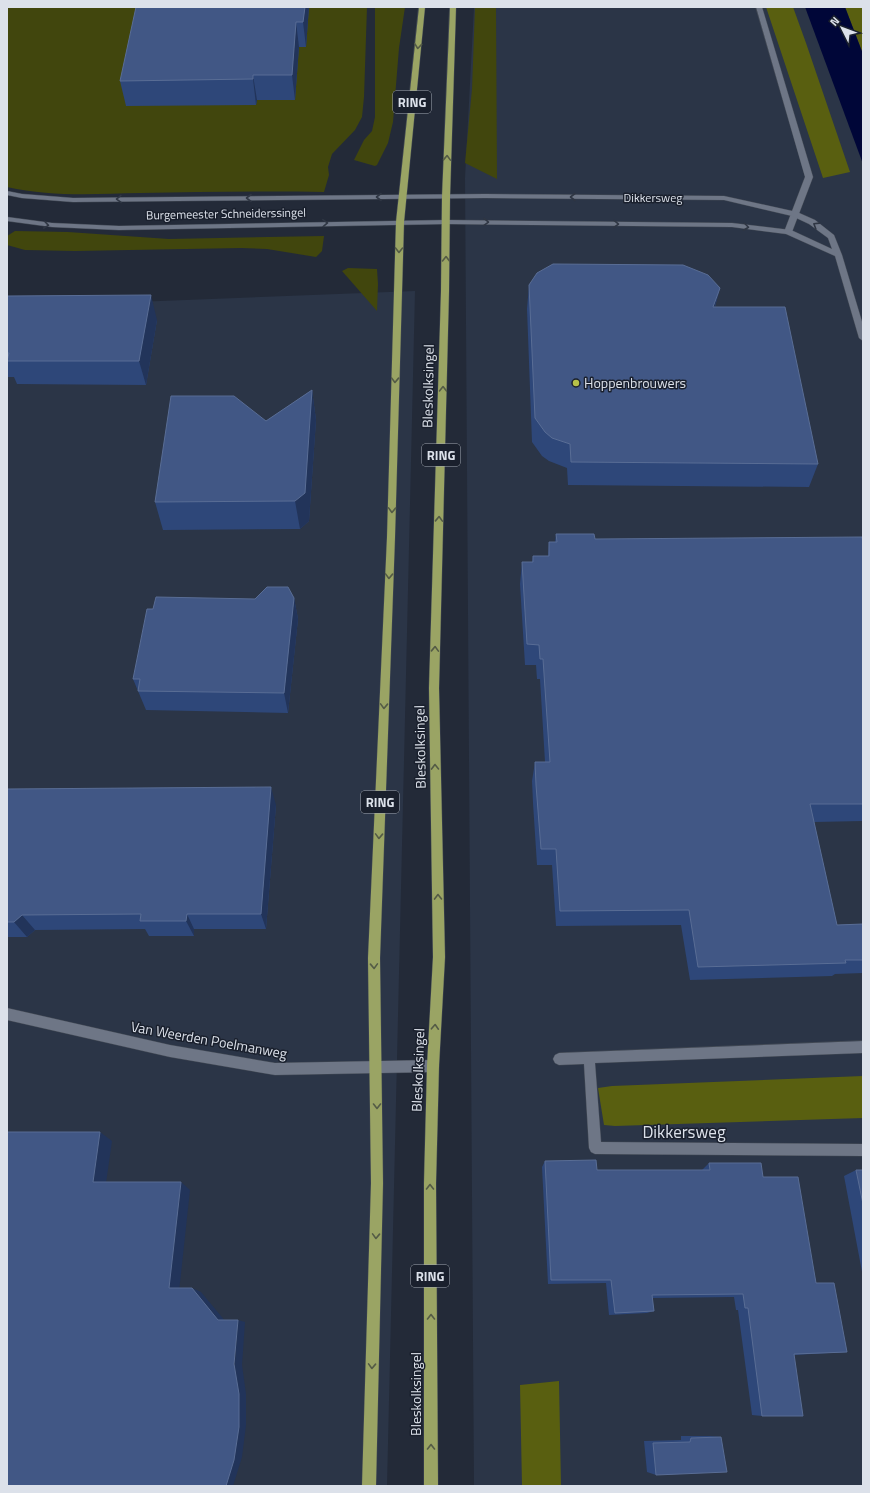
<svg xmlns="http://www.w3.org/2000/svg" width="870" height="1493" font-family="'Titillium Web',sans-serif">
  <rect width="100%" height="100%" fill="#232a38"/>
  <path fill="#2b3547" d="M 474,7 L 853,7 L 863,32 L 863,1486 L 474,1486 L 465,178 Z
    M 415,291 L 387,1486 L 7,1486 L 7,307 Z"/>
  <path fill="#41460d" d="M 7,7 L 367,7 L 364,97 L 362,117 L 355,130 L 332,154 L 328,167 L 329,175 L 324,192 C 263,191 201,192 140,193 C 95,194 51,197 7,187 Z
    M 375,7 L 405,7 L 399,48 L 393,122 L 388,143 L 377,165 L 375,166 L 354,160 L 364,140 L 372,131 L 375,117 Z
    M 475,7 L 496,7 L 497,179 L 465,163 L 472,89 Z
    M 15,231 L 68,232 L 169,239 L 324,236 L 322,251 L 316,257 L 267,249 L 241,248 L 75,251 L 25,250 L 7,245 L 7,236 Z
    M 348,268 L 377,269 L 378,284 L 377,311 L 342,271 Z"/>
  <path fill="#595f10" d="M 766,7 L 793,7 L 806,43 L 850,172 L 823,178 Z
    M 845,7 L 863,7 L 863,54 Z
    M 863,1076 L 863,1118 L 615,1126 L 604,1125 L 598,1088 L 612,1086 Z
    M 559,1381 L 561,1486 L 522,1486 L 520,1385 Z"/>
  <path fill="#000638" d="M 805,7 L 845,7 L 863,54 L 863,164 Z"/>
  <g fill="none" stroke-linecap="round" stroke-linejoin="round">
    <defs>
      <path id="service" d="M 756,7 L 762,7 L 813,177 L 792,232 L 788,234 L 784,232 L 805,177 Z"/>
      <path id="minor" d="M 7,191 L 22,194 L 73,198 L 485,194 L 724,196 L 797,212 L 815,220 L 834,235 L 842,255 L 863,325 L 863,341 L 859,338 L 835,256 L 786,234 L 732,227 L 447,224 L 119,230 L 52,227 L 7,221 L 7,217 L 52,223 L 119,226 L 447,220 L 732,223 L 791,230 L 832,249 L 828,238 L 809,224 L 792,216 L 724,200 L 485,198 L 73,202 L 22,198 L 7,195 Z
        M 7,1008 L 170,1045 L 275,1063 L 433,1060 L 437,1062 L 439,1066 L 437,1070 L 433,1072 L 275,1075 L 170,1057 L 7,1020 Z
        M 863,1041 L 863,1053 L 595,1063 L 601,1142 L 863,1144 L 863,1156 L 595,1154 L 591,1152 L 589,1148 L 584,1064 L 559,1065 L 555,1063 L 553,1059 L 555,1055 L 559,1053 Z"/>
      <path id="primary" d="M 419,7 L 425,7 L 404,222 L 395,537 L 380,958 L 383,1183 L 376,1486 L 362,1486 L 371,1183 L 368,958 L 387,537 L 396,222 Z
        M 450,7 L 456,7 L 450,197 L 449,291 L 439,688 L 445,957 L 439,1066 L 436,1183 L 438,1486 L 424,1486 L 424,1183 L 427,1066 L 433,957 L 429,688 L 441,291 L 442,197 Z"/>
    </defs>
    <use href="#service" stroke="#424954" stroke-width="1"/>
    <use href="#minor" stroke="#424954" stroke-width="1"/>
    <use href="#primary" stroke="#424954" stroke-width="1"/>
    <use href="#service" fill="#6e7686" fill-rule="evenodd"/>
    <use href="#minor" fill="#6e7686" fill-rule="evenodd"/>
    <use href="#primary" fill="#9aa464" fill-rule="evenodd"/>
  </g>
  <path fill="#2e4779" d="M 309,7 L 306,47 L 299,47 L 295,100 L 257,100 L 256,105 L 126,106 L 120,81 Z
    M 529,285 L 720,288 L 715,307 L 818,464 L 809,487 L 568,485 L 567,468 L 549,461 L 542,456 L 532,442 L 527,309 Z
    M 7,296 L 157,320 L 146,385 L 17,384 L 14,377 L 7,377 Z
    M 312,390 L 316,420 L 309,521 L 300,529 L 163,530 L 155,502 L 266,421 Z
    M 556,534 L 595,539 L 863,542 L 863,821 L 814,822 L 837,925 L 863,924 L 863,973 L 835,974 L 832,976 L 690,980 L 681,925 L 556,926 L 552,865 L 537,865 L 533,803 L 532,781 L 535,762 L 545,762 L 540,679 L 537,679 L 536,665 L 525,665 L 520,584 L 522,562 L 532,562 L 533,556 L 548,556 L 549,542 L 555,542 Z
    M 294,598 L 298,619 L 288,713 L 146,710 L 133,679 L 153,609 L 255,599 Z
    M 7,789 L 276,805 L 266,929 L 194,929 L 194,936 L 149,936 L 145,929 L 35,930 L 27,937 L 7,937 Z
    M 545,1161 L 597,1170 L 702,1170 L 709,1163 L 763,1177 L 816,1283 L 847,1352 L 794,1355 L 762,1416 L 752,1415 L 738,1310 L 736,1310 L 734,1297 L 652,1298 L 654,1311 L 647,1313 L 609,1315 L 606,1283 L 548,1284 L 542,1167 Z
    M 856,1170 L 863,1170 L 863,1277 L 844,1176 Z
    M 681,1436 L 710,1436 L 721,1437 L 656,1475 L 647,1472 L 644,1441 L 681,1440 Z"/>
  <path fill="#22345a" d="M 305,7 L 309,7 L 306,47 L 303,22 Z
    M 296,22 L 299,47 L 295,100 L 292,75 Z
    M 253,75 L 257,100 L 256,105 L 253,79 Z
    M 720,288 L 713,313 L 713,307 Z
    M 151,295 L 157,320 L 146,385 L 139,361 Z
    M 312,390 L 316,420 L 309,521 L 300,529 L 295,501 Z
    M 294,598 L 298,619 L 288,713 L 284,693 Z
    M 271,787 L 276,805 L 266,929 L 261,914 Z
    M 187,914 L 194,929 L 194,936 L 186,921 Z
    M 22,915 L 35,930 L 27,937 L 14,922 Z
    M 100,1132 L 112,1141 L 105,1190 L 93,1182 Z
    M 181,1182 L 190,1190 L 179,1292 L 169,1288 Z
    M 192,1288 L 201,1292 L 226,1322 L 218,1320 Z
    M 238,1320 L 245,1322 L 242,1365 L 246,1394 L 246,1425 L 242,1457 L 233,1486 L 226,1486 Z"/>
  <path fill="#415785" stroke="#596d95" d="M 136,7 L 305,7 L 303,22 L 296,22 L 292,75 L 253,75 L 253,79 L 120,81 Z
    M 553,264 L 683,265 L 708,275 L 720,288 L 713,307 L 785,307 L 818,464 L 571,462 L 570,444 L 552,438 L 545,432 L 535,418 L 529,285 L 537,273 Z
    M 151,295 L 139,361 L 7,361 L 9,353 L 7,353 L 7,296 Z
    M 312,390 L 305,493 L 295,501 L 155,502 L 171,396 L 234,396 L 266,421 Z
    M 556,534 L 594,534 L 595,539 L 862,537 L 863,542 L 863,804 L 810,804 L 837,925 L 863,924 L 863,960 L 845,960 L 846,963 L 698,967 L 689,910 L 560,911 L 556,849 L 541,849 L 536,785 L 535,762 L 550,762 L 543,659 L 540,659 L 539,645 L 527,644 L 522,562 L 533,562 L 533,556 L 549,556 L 549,542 L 557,542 Z
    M 267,587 L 288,587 L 294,598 L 284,693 L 138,691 L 140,679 L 133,679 L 147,609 L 153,609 L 156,597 L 255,599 Z
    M 271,787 L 261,914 L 187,914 L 186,921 L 140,921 L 141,914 L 22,915 L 14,922 L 7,922 L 7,789 Z
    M 7,1132 L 100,1132 L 93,1182 L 181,1182 L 169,1288 L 192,1288 L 218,1320 L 238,1320 L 234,1364 L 239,1394 L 239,1427 L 234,1460 L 226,1486 L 7,1486 Z
    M 596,1160 L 597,1170 L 710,1170 L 709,1163 L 761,1163 L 763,1177 L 798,1177 L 816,1283 L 834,1283 L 847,1352 L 794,1354 L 803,1416 L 762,1416 L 748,1308 L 745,1308 L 743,1294 L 652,1295 L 654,1311 L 615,1313 L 611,1280 L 551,1280 L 545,1161 Z
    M 856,1170 L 863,1170 L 863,1204 Z
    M 721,1437 L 727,1472 L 656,1475 L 653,1443 L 690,1442 L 691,1438 Z"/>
  <defs><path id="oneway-chevron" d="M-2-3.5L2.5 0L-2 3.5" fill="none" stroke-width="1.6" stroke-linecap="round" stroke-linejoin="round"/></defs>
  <g stroke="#545b46">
    <use href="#oneway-chevron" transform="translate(418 46) rotate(96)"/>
    <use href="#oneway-chevron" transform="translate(447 158) rotate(-88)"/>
    <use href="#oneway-chevron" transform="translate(399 250) rotate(91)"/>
    <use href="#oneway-chevron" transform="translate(446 259) rotate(-89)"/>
    <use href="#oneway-chevron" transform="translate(395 380) rotate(92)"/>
    <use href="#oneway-chevron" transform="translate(443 389) rotate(-89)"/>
    <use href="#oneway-chevron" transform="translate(392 510) rotate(92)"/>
    <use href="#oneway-chevron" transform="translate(439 519) rotate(-88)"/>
    <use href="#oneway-chevron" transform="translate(389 576) rotate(92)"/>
    <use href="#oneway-chevron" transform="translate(435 649) rotate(-88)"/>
    <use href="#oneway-chevron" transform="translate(384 706) rotate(92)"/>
    <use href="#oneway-chevron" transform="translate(435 767) rotate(-91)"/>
    <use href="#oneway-chevron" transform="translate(379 836) rotate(92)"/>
    <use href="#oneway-chevron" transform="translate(438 897) rotate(-91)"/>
    <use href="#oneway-chevron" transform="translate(374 966) rotate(88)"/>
    <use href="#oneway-chevron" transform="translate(435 1027) rotate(-87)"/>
    <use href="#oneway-chevron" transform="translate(377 1106) rotate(90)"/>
    <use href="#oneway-chevron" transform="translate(430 1187) rotate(-90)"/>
    <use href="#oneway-chevron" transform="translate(376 1236) rotate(92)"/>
    <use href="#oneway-chevron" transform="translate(431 1317) rotate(-90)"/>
    <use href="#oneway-chevron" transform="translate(372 1366) rotate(92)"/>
    <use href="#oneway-chevron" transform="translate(431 1447) rotate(-90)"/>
  </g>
  <g stroke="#2f3643">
    <use href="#oneway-chevron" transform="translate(379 197) rotate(180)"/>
    <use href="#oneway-chevron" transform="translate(573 197) rotate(-180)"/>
    <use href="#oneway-chevron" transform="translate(249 198) rotate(180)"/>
    <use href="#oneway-chevron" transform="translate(119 199) rotate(179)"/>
    <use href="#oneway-chevron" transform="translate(486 222) rotate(1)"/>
    <use href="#oneway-chevron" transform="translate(325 223) rotate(-2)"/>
    <use href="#oneway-chevron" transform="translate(616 224) rotate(1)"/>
    <use href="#oneway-chevron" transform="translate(46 225) rotate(8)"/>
    <use href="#oneway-chevron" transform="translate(816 225) rotate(-148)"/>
    <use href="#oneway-chevron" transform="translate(746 227) rotate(7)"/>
  </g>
  <circle fill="#b6c148" stroke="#1a202d" stroke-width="1.5" cx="576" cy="383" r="4"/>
  <g text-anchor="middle" stroke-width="3" stroke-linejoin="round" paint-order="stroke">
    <g font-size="12" fill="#dce1ea" stroke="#1a202d">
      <text x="653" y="202">Dikkersweg</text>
      <text transform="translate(226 214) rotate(-1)" y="4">Burgemeester Schneiderssingel</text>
    </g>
    <g fill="#1a202d" stroke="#a2a7b1" stroke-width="1">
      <rect x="393" y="91" width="38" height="22" rx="3"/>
      <rect x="422" y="444" width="38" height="22" rx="3"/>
      <rect x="361" y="791" width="38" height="22" rx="3"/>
      <rect x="411" y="1265" width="38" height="22" rx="3"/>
    </g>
    <g font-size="13" font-weight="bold" fill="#dce1ea">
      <text x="412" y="107">RING</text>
      <text x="441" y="460">RING</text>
      <text x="380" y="807">RING</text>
      <text x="430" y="1281">RING</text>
    </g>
    <g font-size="14" fill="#dce1ea" stroke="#1a202d" text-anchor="start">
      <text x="584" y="388">Hoppenbrouwers</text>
    </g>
    <g font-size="14" fill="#dce1ea" stroke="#1a202d">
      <text transform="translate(428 386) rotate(-89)" y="5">Bleskolksingel</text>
      <text transform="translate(420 747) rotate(-91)" y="5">Bleskolksingel</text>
      <text transform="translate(209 1040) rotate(10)" y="5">Van Weerden Poelmanweg</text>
      <text transform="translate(418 1070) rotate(-88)" y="5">Bleskolksingel</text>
      <text transform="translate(416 1394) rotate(-90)" y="5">Bleskolksingel</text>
    </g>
    <g font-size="17" fill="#dce1ea" stroke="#1a202d">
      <text x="684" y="1138">Dikkersweg</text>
    </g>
  </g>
  <rect width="870" height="1493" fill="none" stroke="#dce1ea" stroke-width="16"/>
  <g transform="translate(842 28) rotate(312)" stroke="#1a202d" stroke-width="3" paint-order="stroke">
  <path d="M0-3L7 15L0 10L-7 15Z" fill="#dce1ea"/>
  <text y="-6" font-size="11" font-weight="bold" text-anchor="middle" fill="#dce1ea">N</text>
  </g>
</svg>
